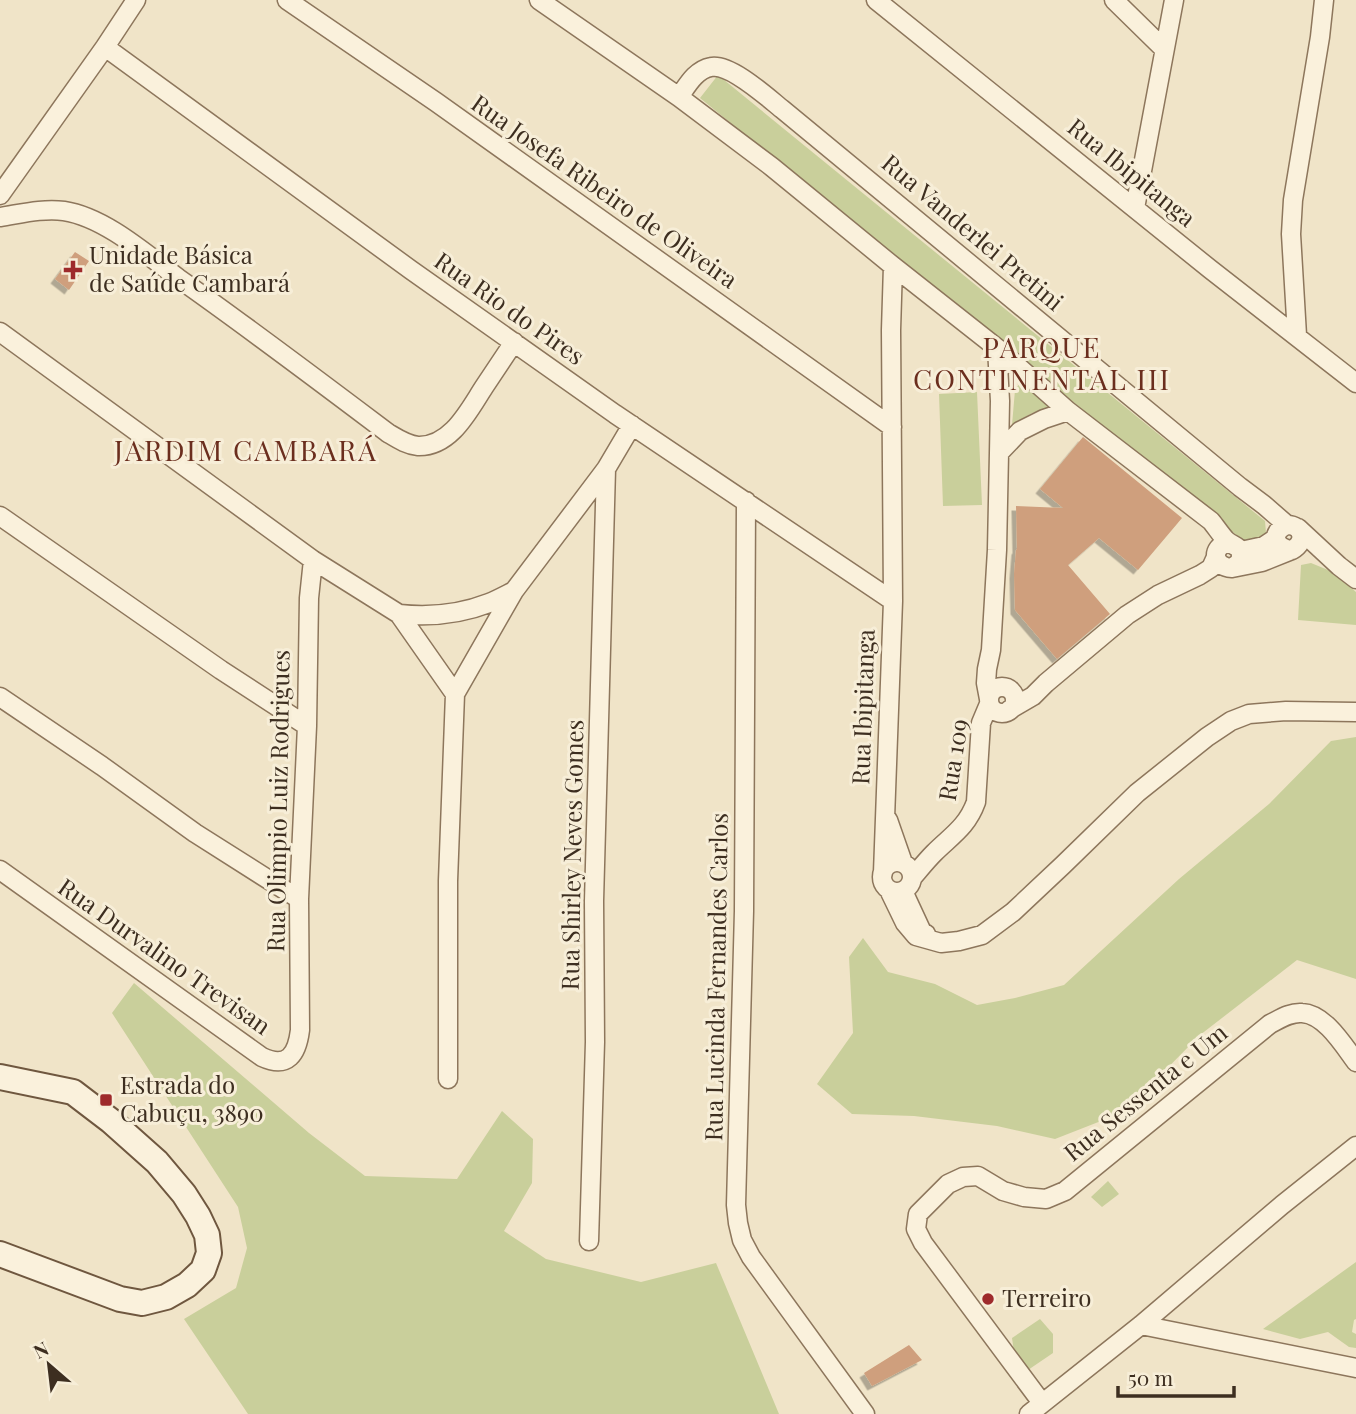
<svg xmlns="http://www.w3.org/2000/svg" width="1356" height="1414" font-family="'Playfair Display',serif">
  <defs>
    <filter id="shadow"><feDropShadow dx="-4.5" dy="4.5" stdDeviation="0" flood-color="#0004"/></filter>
  </defs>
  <rect width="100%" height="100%" fill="#f0e4c8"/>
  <path fill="#c9cf9b" d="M 718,75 L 1265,521 L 1266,533 L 1252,546 L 1240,538 L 700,98 Z
    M 1020,383 L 1055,409 L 1032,413 L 1012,425 L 1015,390 Z
    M 977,392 L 982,505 L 943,506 L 939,394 Z
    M 1311,563 L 1333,572 L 1356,592 L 1356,625 L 1298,620 L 1301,565 Z
    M 1356,737 L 1356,979 L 1297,960 L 1200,1035 L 1124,1112 L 1055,1139 L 997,1126 L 914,1116 L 852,1114 L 817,1084 L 853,1033 L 849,957 L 863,938 L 888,972 L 935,984 L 977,1005 L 1015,998 L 1064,985 L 1179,879 L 1269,804 L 1331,741 Z
    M 134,983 L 309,1133 L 365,1176 L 457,1179 L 502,1111 L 533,1139 L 532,1183 L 504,1231 L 546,1259 L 641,1282 L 716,1263 L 779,1414 L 248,1414 L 184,1319 L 236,1288 L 247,1248 L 238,1207 L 112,1013 Z
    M 1108,1181 L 1119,1194 L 1102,1207 L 1091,1197 Z
    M 1356,1262 L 1356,1319 L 1354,1320 L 1352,1332 L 1356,1334 L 1356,1348 L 1349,1347 L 1328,1332 L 1300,1339 L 1263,1329 Z
    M 1040,1319 L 1053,1334 L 1053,1353 L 1028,1370 L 1014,1352 L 1012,1338 Z"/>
  <path fill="#cf9f7d" filter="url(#shadow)" d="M 75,252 L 89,261 L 69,290 L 55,279 Z
    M 1083,437 L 1182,518 L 1138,570 L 1099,538 L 1068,565 L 1110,614 L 1057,659 L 1015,610 L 1014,574 L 1016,550 L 1017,549 L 1016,506 L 1063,508 L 1040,489 Z
    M 909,1345 L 922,1360 L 872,1386 L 864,1373 Z"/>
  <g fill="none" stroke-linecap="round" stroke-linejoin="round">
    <defs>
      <path id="minor" d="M 287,0 L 436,102 L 892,427
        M 539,0 L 679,97 L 772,167 L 893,266 L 997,348 L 1068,411 L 1211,521 C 1216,527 1221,535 1226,540 C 1235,548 1244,545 1240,562 L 1232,568 C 1213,567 1210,548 1228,542
        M 876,0 L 1210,269 L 1356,383
        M 1114,0 L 1164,49
        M 105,47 L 411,270 L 615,414 L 893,601
        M 679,97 C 687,86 695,70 711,67 C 730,63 767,97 782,109 L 1240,487 L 1264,505 L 1287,525 C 1303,525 1307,542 1292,550 C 1275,549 1269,532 1287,525
        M 0,195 L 105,47 L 136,0
        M 1135,208 L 1174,0
        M 0,217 C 20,214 43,208 64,211 C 104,217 146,254 178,278 C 249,328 319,381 388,433 C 398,439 407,445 418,446 C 451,447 469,410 484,387 C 494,372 504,357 514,342
        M 0,332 L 313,560 L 399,614 L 455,694 L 448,881 L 448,1079
        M 1297,335 L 1291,234 L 1293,200 L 1320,37 L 1324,0
        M 997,348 L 1000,401 L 999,453
        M 746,501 L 744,911 L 736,1205 L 738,1223 L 742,1240 L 751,1257 L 865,1414
        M 0,516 L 221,670 L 307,726
        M 1298,528 L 1339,566 L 1356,579
        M 1241,551 L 1264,546 L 1276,538
        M 1232,568 L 1262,562 L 1292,550
        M 399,614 C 428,617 461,614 489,603 C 497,600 506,595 514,591
        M989 700a13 13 0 1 1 26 0a13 13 0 1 1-26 0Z
        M 455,694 L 514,591 L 606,469 L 632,425
        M 0,697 L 102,766 L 195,833 L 299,899
        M 989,699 L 986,683 L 987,669 L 991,650 L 997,550 L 999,453 L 1020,431 L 1044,419 L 1068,411
        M 1009,710 L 1033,696 L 1046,683 L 1127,615 L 1158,595 L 1200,575 L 1211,568 L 1216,557
        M 888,820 L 903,863
        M882 877a15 15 0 1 1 30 0a15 15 0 1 1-30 0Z
        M 0,870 L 262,1057 C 288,1069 297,1054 300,1030 L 299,899 L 307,726 L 309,598 L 313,560
        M 883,873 L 893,601 L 891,330 L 893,266
        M 912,878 C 919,870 926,861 934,853 C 951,836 967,827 976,802 L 981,723 L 989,704
        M 889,890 L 905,923 L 916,936 L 941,943 L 959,941 L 982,935 L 1013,912 L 1063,865 L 1137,793 L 1207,737 L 1231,721 L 1249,714 L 1286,711 L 1356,712
        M 903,891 L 922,932 L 926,934
        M 589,1241 L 595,1042 L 594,901 L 606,469
        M 1141,1325 L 1356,1368
        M 1042,1403 L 923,1243 L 916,1229 L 918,1214 L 948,1184 L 963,1177 L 978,1176 L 1003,1191 L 1024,1197 L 1046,1199 L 1065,1191 L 1270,1024 C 1280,1019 1290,1012 1302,1013 C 1325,1014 1344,1046 1356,1062
        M 1029,1414 L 1141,1325 L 1282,1205 L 1356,1146"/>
      <path id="secondary" d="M 0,1077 L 73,1092 L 111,1121 L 157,1162 L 184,1194 L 198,1216 L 207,1235 L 209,1253 L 203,1270 L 187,1285 L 166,1297 L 142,1303 L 120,1299 L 0,1254"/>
    </defs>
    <use href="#minor" stroke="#8d765c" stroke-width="21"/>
    <use href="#secondary" stroke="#6f573f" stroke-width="28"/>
    <use href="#minor" stroke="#faf1dc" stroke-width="18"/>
    <use href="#secondary" stroke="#faf1dc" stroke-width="24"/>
  </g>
  <g fill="#9e2a2b" stroke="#f7eed8" stroke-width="2.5">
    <path d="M69.5 259.5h7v7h7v7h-7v7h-7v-7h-7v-7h7z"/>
    <rect x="99" y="1093" width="14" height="14" rx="3.5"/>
    <circle cx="988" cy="1299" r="7"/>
  </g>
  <g text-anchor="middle" stroke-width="6" stroke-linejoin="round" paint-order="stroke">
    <g font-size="24" fill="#3d2e20" stroke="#f7eed8">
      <text transform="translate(1131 173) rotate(39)" y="8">Rua Ibipitanga</text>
      <text transform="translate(604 192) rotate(35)" y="8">Rua Josefa Ribeiro de Oliveira</text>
      <text transform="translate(972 233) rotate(40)" y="8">Rua Vanderlei Pretini</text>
      <text transform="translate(509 309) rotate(35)" y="8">Rua Rio do Pires</text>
      <text transform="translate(864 707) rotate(-88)" y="8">Rua Ibipitanga</text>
      <text transform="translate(954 760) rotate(-81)" y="8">Rua 109</text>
      <text transform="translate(279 801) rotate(-89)" y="8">Rua Olimpio Luiz Rodrigues</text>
      <text transform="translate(573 855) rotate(-89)" y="8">Rua Shirley Neves Gomes</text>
      <text transform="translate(164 957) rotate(35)" y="8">Rua Durvalino Trevisan</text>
      <text transform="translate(717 977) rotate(-89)" y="8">Rua Lucinda Fernandes Carlos</text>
      <text transform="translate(1146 1093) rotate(-39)" y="8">Rua Sessenta e Um</text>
    </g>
    <g font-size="24" fill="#3d2e20" stroke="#f7eed8" text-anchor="start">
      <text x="89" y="264">Unidade Básica<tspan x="89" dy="28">de Saúde Cambará</tspan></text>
      <text x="120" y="1094">Estrada do<tspan x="120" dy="28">Cabuçu, 3890</tspan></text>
      <text x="1002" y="1307">Terreiro</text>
    </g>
    <g font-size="28" letter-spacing="2" fill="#6b2e1e" stroke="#f7eed8">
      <text x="1042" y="358">PARQUE<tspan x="1042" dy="32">CONTINENTAL III</tspan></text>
      <text x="246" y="461">JARDIM CAMBARÁ</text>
    </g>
  </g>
  <g transform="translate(49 1365) rotate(332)" stroke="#f7eed8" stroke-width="5" paint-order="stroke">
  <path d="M0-5L12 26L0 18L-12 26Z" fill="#3d2e20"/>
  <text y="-10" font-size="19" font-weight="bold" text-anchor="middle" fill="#3d2e20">N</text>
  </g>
  <path d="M1118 1386v10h116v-10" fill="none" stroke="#3d2e20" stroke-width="3.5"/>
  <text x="1128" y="1386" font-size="21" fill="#3d2e20" stroke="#f7eed8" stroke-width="5" paint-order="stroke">50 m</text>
</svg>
